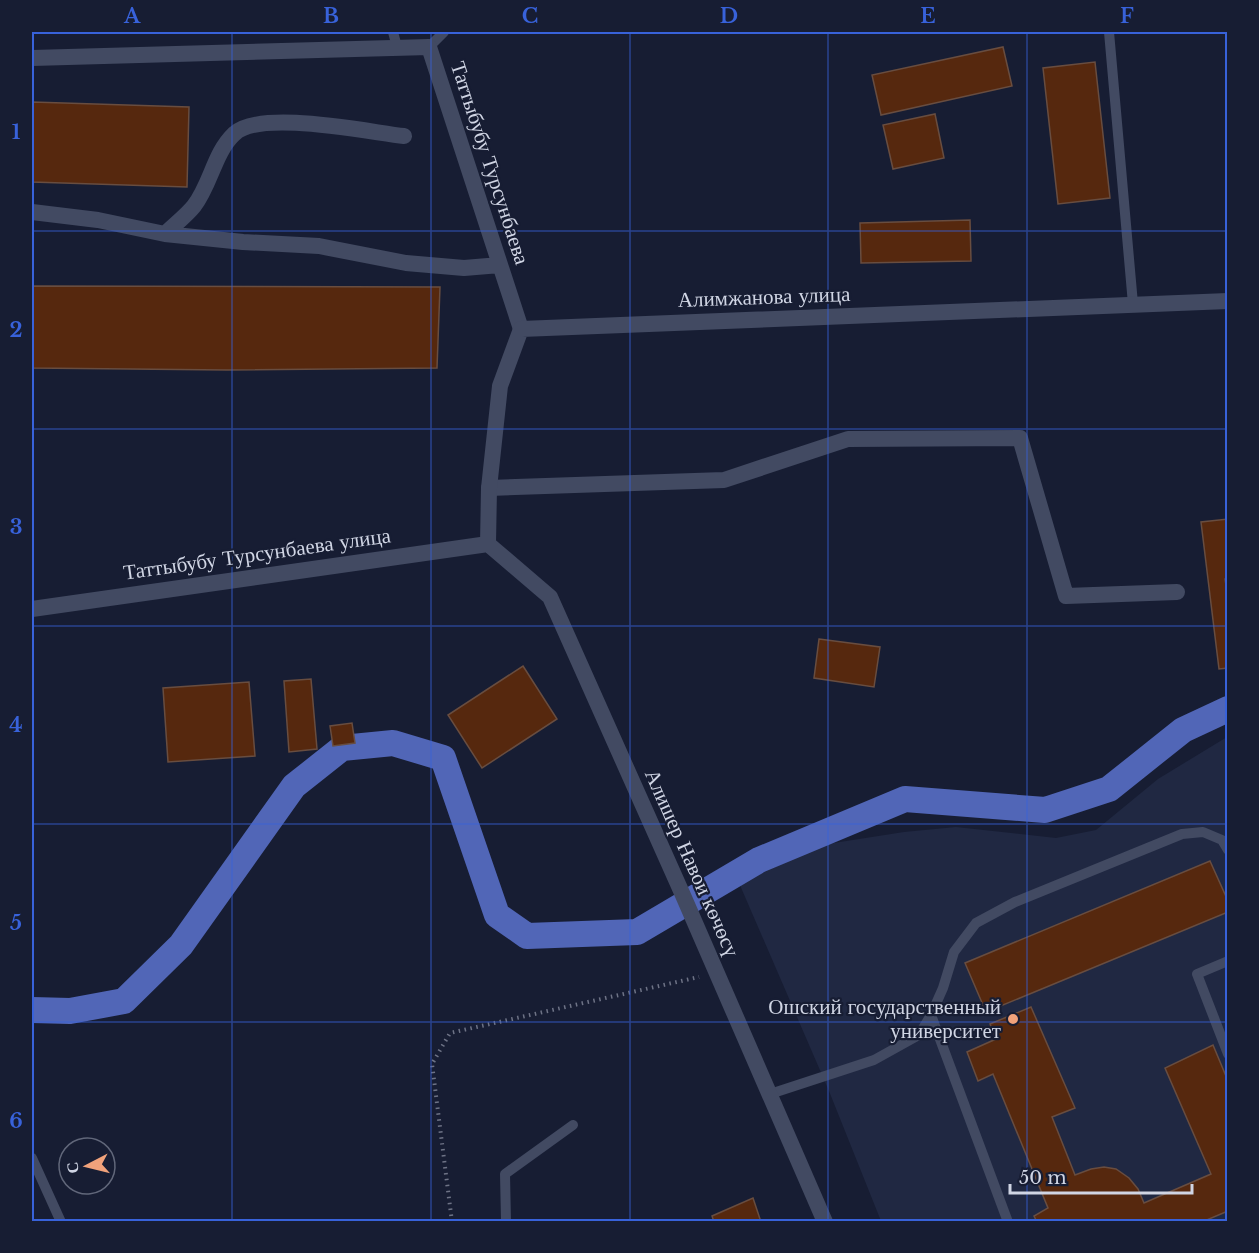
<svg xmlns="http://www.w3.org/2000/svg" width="1259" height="1253" font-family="'Libre Baskerville',serif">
  <rect width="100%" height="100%" fill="#171d33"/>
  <path fill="#202842" d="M 1227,737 L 1227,1221 L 881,1221 L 829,1091 L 736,876 L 789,850 L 904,832 L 956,827 L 1056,838 L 1096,830 L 1158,779 Z"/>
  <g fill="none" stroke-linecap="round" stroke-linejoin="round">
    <path stroke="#5166b7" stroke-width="26" d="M 32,1010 L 70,1011 L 124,1001 L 181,945 L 294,786 L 342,748 L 393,743 L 443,758 L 497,915 L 527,936 L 637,932 L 759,860 L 905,799 L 1045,810 L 1109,789 L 1183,730 L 1228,709"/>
  </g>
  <path fill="#56280e" stroke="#684d40" stroke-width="1.5" d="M 1003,47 L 1012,86 L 881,115 L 872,75 Z
    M 1095,62 L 1110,198 L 1058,204 L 1043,68 Z
    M 32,102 L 189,107 L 187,187 L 32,182 Z
    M 935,114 L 944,158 L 893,169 L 883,125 Z
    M 970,220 L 971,261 L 861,263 L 860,223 Z
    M 32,286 L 440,287 L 437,368 L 227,370 L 32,368 Z
    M 1228,519 L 1228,578 L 1225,579 L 1228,598 L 1228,668 L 1219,669 L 1201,522 Z
    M 819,639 L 880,647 L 874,687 L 814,678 Z
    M 523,666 L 557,719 L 482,768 L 448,715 Z
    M 311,679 L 317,749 L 289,752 L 284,681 Z
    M 249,682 L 255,756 L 168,762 L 163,688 Z
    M 352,723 L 355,743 L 333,746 L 330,726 Z
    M 1210,861 L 1228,901 L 1228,912 L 986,1012 L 965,963 Z
    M 1031,1007 L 1075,1108 L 1052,1117 L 1075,1175 L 1091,1169 L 1104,1167 L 1116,1169 L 1129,1178 L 1138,1189 L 1144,1203 L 1211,1174 L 1165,1068 L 1213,1045 L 1228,1081 L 1228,1211 L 1202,1222 L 1037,1222 L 1034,1216 L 1048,1208 L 993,1074 L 978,1081 L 967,1052 L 996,1039 L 990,1024 Z
    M 753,1198 L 761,1222 L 714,1222 L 712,1216 Z"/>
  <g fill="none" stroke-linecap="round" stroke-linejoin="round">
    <path stroke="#6e7386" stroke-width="4" stroke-dasharray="1.5 4.5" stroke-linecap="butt" d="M 452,1222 L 432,1064 L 450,1033 L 699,977"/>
    <path stroke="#424a62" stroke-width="10" d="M 393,32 L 397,47
      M 1109,32 L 1133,304
      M 429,47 L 444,32
      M 1228,961 L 1197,974 L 1228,1054
      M 931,1015 L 1008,1222
      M 770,1094 L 874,1060 L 919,1035 L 931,1015 L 943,988 L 954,952 L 976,923 L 1015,902 L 1182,834 L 1203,832 L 1222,840 L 1228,850
      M 32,1158 L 61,1222
      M 506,1222 L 505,1174 L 573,1125"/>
    <path stroke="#424a62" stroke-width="16" d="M 32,58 L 429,47 L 521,329
      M 32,212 L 98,220 L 165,234 L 243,242 L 319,246 L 406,263 L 464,268 L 500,265
      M 165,234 C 174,225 186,216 194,206 C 211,184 214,153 234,134 C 259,109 368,132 404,136
      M 489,488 L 724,480 L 848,439 L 1020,438 L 1066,596 L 1177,592"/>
    <path stroke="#424a62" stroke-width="16" d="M 488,544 L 489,488 L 500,386 L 521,329 L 1228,301
      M 488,544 L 550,597 L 682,893 L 825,1222
      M 32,609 L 488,544"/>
  </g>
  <path fill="none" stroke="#3862da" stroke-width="1.5" stroke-opacity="0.55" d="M 232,32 L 232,1222M 431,32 L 431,1222M 630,32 L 630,1222M 828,32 L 828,1222M 1027,32 L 1027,1222M 32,231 L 1228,231M 32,429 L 1228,429M 32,626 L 1228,626M 32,824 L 1228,824M 32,1022 L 1228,1022"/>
  <circle fill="#f1a27b" stroke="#171d33" stroke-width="2" cx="1013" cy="1019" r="6"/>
  <g text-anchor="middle" stroke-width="4.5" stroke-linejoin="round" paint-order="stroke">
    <g font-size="21" fill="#d0d5e4" stroke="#171d33">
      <text transform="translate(490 163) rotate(72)" y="7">Таттыбубу Турсунбаева</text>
      <text transform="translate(764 297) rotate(-2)" y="7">Алимжанова улица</text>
      <text transform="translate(257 554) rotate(-8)" y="7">Таттыбубу Турсунбаева улица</text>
      <text transform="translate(692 863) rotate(66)" y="7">Алишер Навои көчөсү</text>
    </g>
    <g font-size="21" fill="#d0d5e4" stroke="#171d33" text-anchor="end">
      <text x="1001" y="1014">Ошский государственный<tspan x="1001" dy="24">университет</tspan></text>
    </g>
  </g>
  <rect width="1259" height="1253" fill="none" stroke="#171d33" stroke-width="66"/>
  <g transform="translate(87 1166) rotate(263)"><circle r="28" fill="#171d33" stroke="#61677a" stroke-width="1.5"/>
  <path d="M0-4.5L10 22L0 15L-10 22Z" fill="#f1a27b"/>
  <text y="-9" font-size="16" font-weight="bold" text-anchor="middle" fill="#d0d5e4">С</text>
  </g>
  <path d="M1010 1184v9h182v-9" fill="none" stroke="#d0d5e4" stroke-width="3"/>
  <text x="1019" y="1184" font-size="18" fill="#d0d5e4" stroke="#171d33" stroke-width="4.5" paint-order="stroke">50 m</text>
  <rect x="33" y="33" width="1193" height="1187" fill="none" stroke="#3862da" stroke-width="2"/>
  <g font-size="20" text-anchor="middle" font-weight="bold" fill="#3862da">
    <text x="132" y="23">A</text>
    <text x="331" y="23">B</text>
    <text x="530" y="23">C</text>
    <text x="729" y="23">D</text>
    <text x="928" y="23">E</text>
    <text x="1127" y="23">F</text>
    <text x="16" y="139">1</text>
    <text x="16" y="337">2</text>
    <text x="16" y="534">3</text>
    <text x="16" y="732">4</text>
    <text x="16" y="930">5</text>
    <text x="16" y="1128">6</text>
  </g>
</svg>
